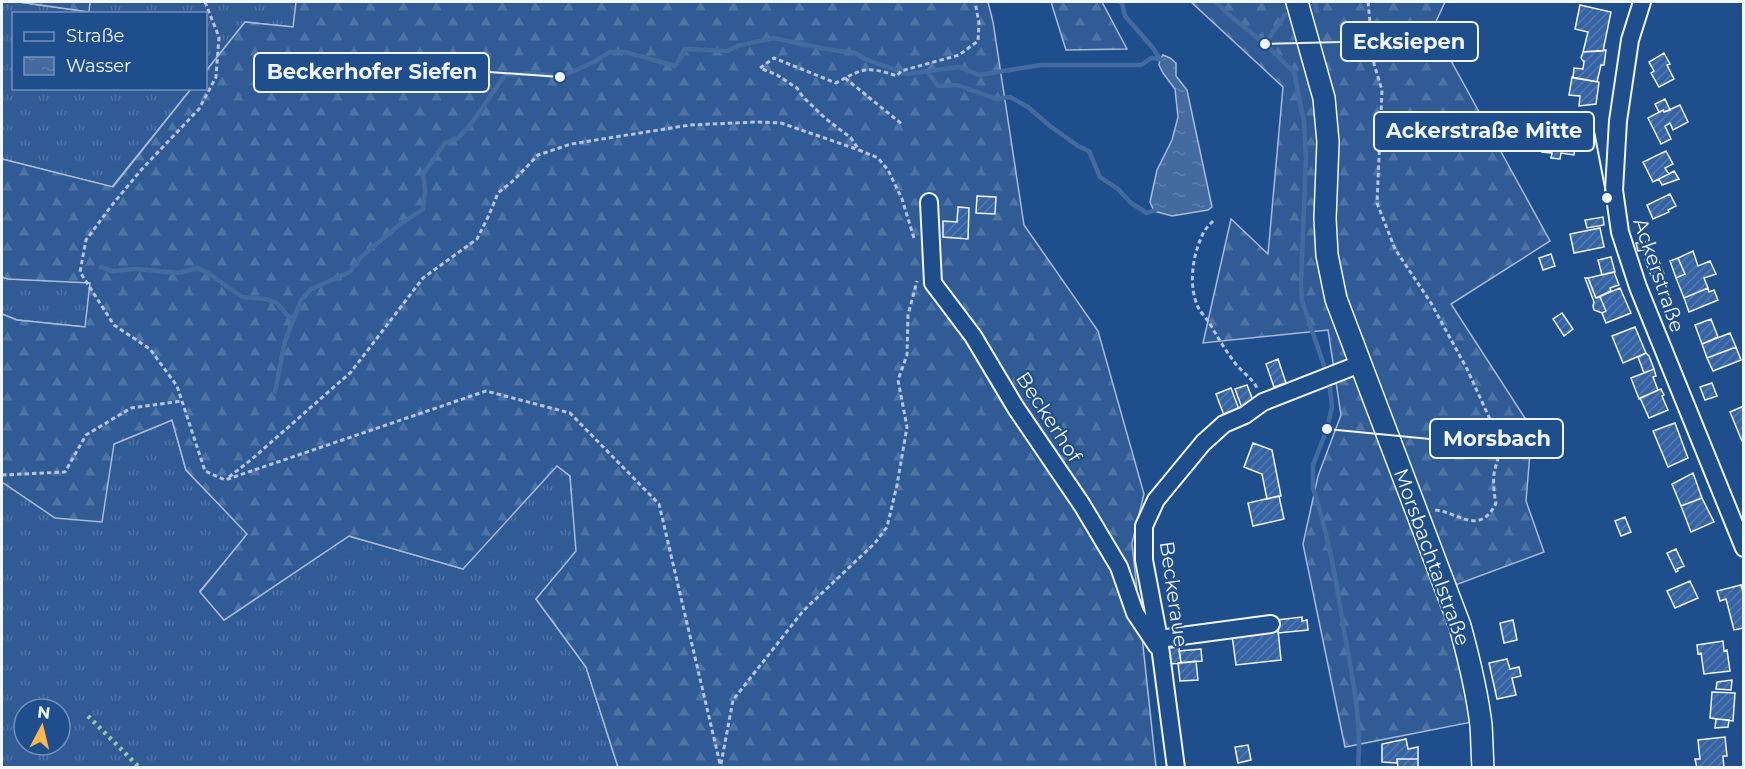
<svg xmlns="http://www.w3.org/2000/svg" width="1745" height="769" font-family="Montserrat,sans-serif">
  <defs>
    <pattern id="grass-tufts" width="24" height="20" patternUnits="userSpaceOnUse" patternTransform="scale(1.5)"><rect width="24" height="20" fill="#305b95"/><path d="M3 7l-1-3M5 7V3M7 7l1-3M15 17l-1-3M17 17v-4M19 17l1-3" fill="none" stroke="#4e73a5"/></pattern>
    <pattern id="forest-firs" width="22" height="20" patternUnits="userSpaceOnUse" patternTransform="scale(1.5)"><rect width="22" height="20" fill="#305b95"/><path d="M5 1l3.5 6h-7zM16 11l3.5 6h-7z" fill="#4e73a5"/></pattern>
    <pattern id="water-ripples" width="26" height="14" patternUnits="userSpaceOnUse" patternTransform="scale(1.5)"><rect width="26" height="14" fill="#446ba0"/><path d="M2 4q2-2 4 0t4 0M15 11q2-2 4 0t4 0" fill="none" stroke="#5f81ae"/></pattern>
    <pattern id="building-hatch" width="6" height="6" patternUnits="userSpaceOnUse" patternTransform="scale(1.5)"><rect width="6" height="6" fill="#3563a3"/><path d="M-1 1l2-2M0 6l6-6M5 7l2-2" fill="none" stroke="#537ab1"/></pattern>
  </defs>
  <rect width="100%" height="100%" fill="#1f4e8c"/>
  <path fill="url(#grass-tufts)" stroke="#a8bbd7" stroke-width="1.5" fill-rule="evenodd" d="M 2,2 L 19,2 L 88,12 L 90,2 L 296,2 L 294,27 L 245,22 L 206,71 L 206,14 L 14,14 L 14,88 L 191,89 L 112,187 L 2,159 Z
    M 2,277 L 8,279 L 90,282 L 86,327 L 17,320 L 2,314 Z
    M 172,420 L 186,470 L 248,534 L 200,591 L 224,620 L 349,536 L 463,569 L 556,465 L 570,476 L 577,551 L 536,599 L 586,667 L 618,767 L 2,767 L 2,482 L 114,444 ZM 24,709 L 60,709 L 60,745 L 24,745 Z"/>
  <path fill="url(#forest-firs)" stroke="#a8bbd7" stroke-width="1.5" d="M 19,2 L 90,2 L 89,12 Z
    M 296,2 L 988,2 L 993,22 L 1024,225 L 1098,331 L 1144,494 L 1132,543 L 1156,767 L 618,767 L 586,667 L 536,599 L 576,551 L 570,476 L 557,466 L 463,569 L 349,536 L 224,620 L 200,592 L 247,534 L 186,470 L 172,420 L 114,444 L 102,522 L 55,518 L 2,482 L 2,314 L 17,320 L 85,327 L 90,283 L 8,279 L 2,277 L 2,159 L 113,187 L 191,89 L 206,88 L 206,71 L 245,22 L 293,27 Z
    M 1051,2 L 1102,2 L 1127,49 L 1066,50 Z
    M 1191,2 L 1445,2 L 1433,28 L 1550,241 L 1451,304 L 1532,429 L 1526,501 L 1544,552 L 1439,591 L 1456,630 L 1472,722 L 1345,747 L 1303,544 L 1318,476 L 1341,415 L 1328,330 L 1203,343 L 1231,219 L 1268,254 L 1283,87 Z"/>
  <path fill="url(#water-ripples)" stroke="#a8bbd7" stroke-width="1.5" d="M 1163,55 L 1170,58 L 1176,63 L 1176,76 L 1187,90 L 1212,207 L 1208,210 L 1172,216 L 1154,211 L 1150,202 L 1157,170 L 1172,140 L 1178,117 L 1175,89 L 1163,73 L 1159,65 L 1160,59 Z"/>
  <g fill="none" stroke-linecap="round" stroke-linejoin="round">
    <path stroke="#446ba0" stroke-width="4.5" d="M 1216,2 L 1228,14 L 1265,44 L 1294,72 L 1304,122 L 1306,156 L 1301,283 L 1302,301 L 1329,380 L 1332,407 L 1327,429 L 1313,465 L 1313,488 C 1329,537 1337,586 1345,636 C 1353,679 1362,724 1358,768
      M 1315,2 L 1317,11
      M 1265,44 L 1285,15
      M 927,71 L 938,86 L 957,85 L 997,99 L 1010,97 L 1028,107 L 1050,126 L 1078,146 L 1089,151 L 1100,177 L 1118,189 L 1131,203 L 1147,213 L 1158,209
      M 101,267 L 111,271 L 137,269 L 179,273 L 198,268 L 208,273 L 242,297 L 266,299 L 277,303 L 288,316 L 293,318
      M 275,392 L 285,341 L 301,300 L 311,289 L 350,272 L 360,258 L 398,226 L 423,209 L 425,191 L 423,174 L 445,143 L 458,138 L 471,124 L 505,75 L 535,73 L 560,77 L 592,63 L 610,52 L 625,52 L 675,66 L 686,49 L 728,51 L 737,46 L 773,38 L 826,49 L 855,53 L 865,59 L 907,74 L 959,67 L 979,75 L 1041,65 L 1141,65 L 1151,58 L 1160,59 L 1153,48 L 1125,16 L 1122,3 L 1120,2"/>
  </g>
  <path fill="url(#building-hatch)" stroke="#f2f6ff" stroke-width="1.5" d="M 1580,5 L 1611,12 L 1603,51 L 1583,52 L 1588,32 L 1575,29 Z
    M 1606,50 L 1604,65 L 1601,65 L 1597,82 L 1573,78 L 1574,68 L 1583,69 L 1584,61 L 1583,61 L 1581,58 L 1583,52 Z
    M 1664,53 L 1670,64 L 1667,65 L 1674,79 L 1659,87 L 1651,73 L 1654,71 L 1649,62 Z
    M 1572,77 L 1599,82 L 1596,104 L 1579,106 L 1580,96 L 1569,95 Z
    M 1665,99 L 1670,110 L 1664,112 L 1663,110 L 1659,112 L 1655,104 Z
    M 1680,105 L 1688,122 L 1673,130 L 1670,123 L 1665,126 L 1671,139 L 1661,144 L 1648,118 L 1663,110 L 1664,112 Z
    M 1545,125 L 1577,128 L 1574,155 L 1561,153 L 1560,159 L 1551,158 L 1552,153 L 1542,152 Z
    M 1666,151 L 1673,164 L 1665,168 L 1669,174 L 1653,182 L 1643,162 Z
    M 1674,171 L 1679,179 L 1662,185 L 1659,179 Z
    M 1670,194 L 1676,206 L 1668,210 L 1669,212 L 1653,219 L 1647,205 Z
    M 977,196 L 996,197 L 995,214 L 976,213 Z
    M 958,207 L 969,208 L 968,239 L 943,237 L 943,221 L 957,222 Z
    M 1603,217 L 1604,225 L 1587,228 L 1585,220 Z
    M 1600,228 L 1604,247 L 1574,253 L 1570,234 Z
    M 1649,241 L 1650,249 L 1638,251 L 1636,243 Z
    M 1693,251 L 1698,266 L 1710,261 L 1716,274 L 1704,278 L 1708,288 L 1684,298 L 1676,278 L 1685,274 L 1678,258 Z
    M 1551,254 L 1555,266 L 1543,270 L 1539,258 Z
    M 1657,256 L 1664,274 L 1652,278 L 1645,260 Z
    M 1611,257 L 1615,272 L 1602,275 L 1598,260 Z
    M 1678,258 L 1685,274 L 1676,278 L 1670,261 Z
    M 1614,272 L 1619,285 L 1610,288 L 1611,291 L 1596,298 L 1588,278 Z
    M 1585,278 L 1588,278 L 1596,298 L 1600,297 L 1606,311 L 1602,313 L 1594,310 L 1593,306 L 1594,302 Z
    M 1620,288 L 1631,313 L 1606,323 L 1602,313 L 1606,311 L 1600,297 L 1596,298 Z
    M 1708,288 L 1709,292 L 1714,290 L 1718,300 L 1689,312 L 1684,298 Z
    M 1562,313 L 1573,329 L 1564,336 L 1553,319 Z
    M 1711,319 L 1718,337 L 1702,344 L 1695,325 Z
    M 1635,327 L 1646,353 L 1623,363 L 1612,336 Z
    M 1730,333 L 1736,347 L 1707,358 L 1702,344 Z
    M 1736,347 L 1741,360 L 1713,371 L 1707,358 Z
    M 1646,353 L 1649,356 L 1654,369 L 1644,373 L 1638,357 Z
    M 1278,359 L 1286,383 L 1274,387 L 1266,364 Z
    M 1654,369 L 1656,376 L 1653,377 L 1658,390 L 1639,399 L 1631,378 Z
    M 1712,383 L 1717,396 L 1705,400 L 1700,387 Z
    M 1247,385 L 1254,403 L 1242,408 L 1235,389 Z
    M 1231,388 L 1240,412 L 1225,418 L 1216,394 Z
    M 1661,389 L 1664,395 L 1662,396 L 1668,410 L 1649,418 L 1640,398 Z
    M 1744,406 L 1744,441 L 1742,441 L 1730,412 Z
    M 1675,423 L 1688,458 L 1668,467 L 1653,431 Z
    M 1253,443 L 1272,450 L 1281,496 L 1267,499 L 1262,474 L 1244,467 Z
    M 1693,473 L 1702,498 L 1681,506 L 1672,484 Z
    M 1279,496 L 1284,519 L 1253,526 L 1248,503 Z
    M 1702,498 L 1714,522 L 1691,532 L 1681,506 Z
    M 1625,517 L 1631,532 L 1621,536 L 1615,521 Z
    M 1676,549 L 1684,566 L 1677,569 L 1678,571 L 1676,572 L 1667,553 Z
    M 1690,581 L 1698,598 L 1675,608 L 1667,591 Z
    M 1741,585 L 1744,596 L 1744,628 L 1734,630 L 1726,599 L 1720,601 L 1717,591 Z
    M 1302,617 L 1302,621 L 1307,620 L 1308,630 L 1278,633 L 1277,620 Z
    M 1513,620 L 1517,640 L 1504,643 L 1500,623 Z
    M 1278,630 L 1281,660 L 1236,665 L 1232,635 Z
    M 1723,641 L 1724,651 L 1727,650 L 1730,671 L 1704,674 L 1701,653 L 1698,654 L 1697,645 Z
    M 1179,647 L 1181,663 L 1170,664 L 1168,648 Z
    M 1201,649 L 1202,661 L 1181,663 L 1179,651 Z
    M 1507,659 L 1510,669 L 1519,667 L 1521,676 L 1512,678 L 1516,695 L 1497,699 L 1489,663 Z
    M 1196,661 L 1198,680 L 1180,681 L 1178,663 Z
    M 1732,680 L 1731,690 L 1716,689 L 1717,682 Z
    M 1712,692 L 1735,693 L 1733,721 L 1710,718 Z
    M 1716,719 L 1729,720 L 1728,727 L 1715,728 Z
    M 1725,737 L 1727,756 L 1723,756 L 1724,768 L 1697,768 L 1695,759 L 1700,759 L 1698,740 Z
    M 1406,739 L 1408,749 L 1418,747 L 1418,759 L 1397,759 L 1397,763 L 1382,762 L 1382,744 Z
    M 1248,745 L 1251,760 L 1238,763 L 1235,747 Z
    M 1397,759 L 1418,759 L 1418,768 L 1398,768 Z"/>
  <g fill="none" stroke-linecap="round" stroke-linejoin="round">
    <defs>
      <path id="minor" d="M 1642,2 L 1630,40 L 1618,121 L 1614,190 L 1620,232 L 1638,287 L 1744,548
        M 929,202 L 933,283 L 973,336 L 1016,408 L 1082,505 L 1119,567 L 1135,613 L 1157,646
        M 1159,639 L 1271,624
        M 1176,768 L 1159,639 L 1144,560 L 1144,526 L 1156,500 L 1203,443 L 1224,424 L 1245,415 L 1263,402 L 1360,364"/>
      <path id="major" d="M 1297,2 L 1324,98 L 1328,142 L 1325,219 L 1327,255 L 1336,299 L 1460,626 C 1469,659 1477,691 1481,725 C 1482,739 1482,753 1483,768"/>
    </defs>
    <use href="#minor" stroke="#f2f6ff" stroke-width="20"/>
    <use href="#major" stroke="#f2f6ff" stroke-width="24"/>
    <path stroke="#b3c4dc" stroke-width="3" stroke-dasharray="4.5 3" stroke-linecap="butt" d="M 205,2 L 219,37 L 216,77 L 199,109 L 142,169 L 112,205 L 86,240 L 80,272 L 114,325 L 150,349 L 177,386 L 205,471 L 225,480 L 486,391 L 570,413 L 659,504 L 721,768
      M 1368,2 L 1374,64 L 1382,90 L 1377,203 L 1395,249 L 1431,303 L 1467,369 L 1500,441 C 1501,455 1496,462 1494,474 C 1493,483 1494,494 1496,503 C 1480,537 1458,512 1435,510
      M 845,78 L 903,125
      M 1213,221 C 1209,225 1204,230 1202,236 C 1192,257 1188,288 1199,309 C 1202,314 1207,319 1210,324 C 1218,338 1226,351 1235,363 C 1242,372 1252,378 1257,388
      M 914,238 L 902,199 L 888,170 L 878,158 L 859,150 L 851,138 L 825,118 L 803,97 L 797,88 L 777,75 L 760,68 L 774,58 L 836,83 C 863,68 867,66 897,76 L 901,71 L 959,55 L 978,41 L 979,23 L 975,2
      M 2,475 L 65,472 L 86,435 L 131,408 L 182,401
      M 229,477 L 252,459 L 351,372 L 423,278 L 477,239 L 489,215 L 498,193 L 514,180 L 538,155 L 571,144 L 690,125 L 757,122 L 781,123 L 859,150
      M 721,764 L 733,700 L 803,611 L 875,543 L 887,527 L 897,485 L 907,427 L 898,380 L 907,355 L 908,315 L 917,281"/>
    <use href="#minor" stroke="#1f4e8c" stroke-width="16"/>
    <use href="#major" stroke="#1f4e8c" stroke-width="21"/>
    <path stroke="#97c8a6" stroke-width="4.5" stroke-dasharray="3 4.5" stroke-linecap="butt" d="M 88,716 L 140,768"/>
  </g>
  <g text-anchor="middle" stroke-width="4.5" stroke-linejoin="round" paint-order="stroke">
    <g font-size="20" fill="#f2f6ff" stroke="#1f4e8c">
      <text transform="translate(1659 275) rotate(71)" y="7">Ackerstraße</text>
      <text transform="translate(1049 417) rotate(57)" y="7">Beckerhof</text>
      <text transform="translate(1432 557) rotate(70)" y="7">Morsbachtalstraße</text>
      <text transform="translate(1174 594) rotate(82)" y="7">Beckeraue</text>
    </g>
  </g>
  <path fill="none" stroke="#f2f6ff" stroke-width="2" d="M1265 44L1341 42M560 77L489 72M1607 198L1594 131M1327 429L1430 439"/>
  <g fill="#f2f6ff" stroke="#1f4e8c" stroke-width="2">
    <circle cx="1265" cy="44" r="6"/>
    <circle cx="560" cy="77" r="6"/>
    <circle cx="1607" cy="198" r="6"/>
    <circle cx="1327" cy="429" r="6"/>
  </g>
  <g fill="#1f4e8c" stroke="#f2f6ff" stroke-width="2">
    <rect x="1341" y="22" width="137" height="39" rx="6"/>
    <rect x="254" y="53" width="235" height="39" rx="6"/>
    <rect x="1374" y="112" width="220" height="39" rx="6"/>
    <rect x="1430" y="419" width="133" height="39" rx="6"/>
  </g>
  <g font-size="21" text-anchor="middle" font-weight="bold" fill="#f2f6ff">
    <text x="1409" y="49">Ecksiepen</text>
    <text x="372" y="79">Beckerhofer Siefen</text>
    <text x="1484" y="138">Ackerstraße Mitte</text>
    <text x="1497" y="446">Morsbach</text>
  </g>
  <rect width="1745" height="769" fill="none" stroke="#f2f6ff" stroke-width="6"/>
  <rect x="12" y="12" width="195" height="78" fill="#1f4e8c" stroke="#7391ba" stroke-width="1.5"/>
  <rect x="24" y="32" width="30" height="9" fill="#1f4e8c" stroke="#7391ba" stroke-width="1.5"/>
  <text x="66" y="42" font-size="18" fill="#f2f6ff">Straße</text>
  <rect x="24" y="57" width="30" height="18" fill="url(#water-ripples)" stroke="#7391ba" stroke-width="1.5"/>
  <text x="66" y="72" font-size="18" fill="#f2f6ff">Wasser</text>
  <g transform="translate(42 727) rotate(7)"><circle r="28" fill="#1f4e8c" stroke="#7391ba" stroke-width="1.5"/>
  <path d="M0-4.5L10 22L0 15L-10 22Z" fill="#ffb74d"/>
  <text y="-9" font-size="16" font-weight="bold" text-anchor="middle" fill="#f2f6ff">N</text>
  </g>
</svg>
